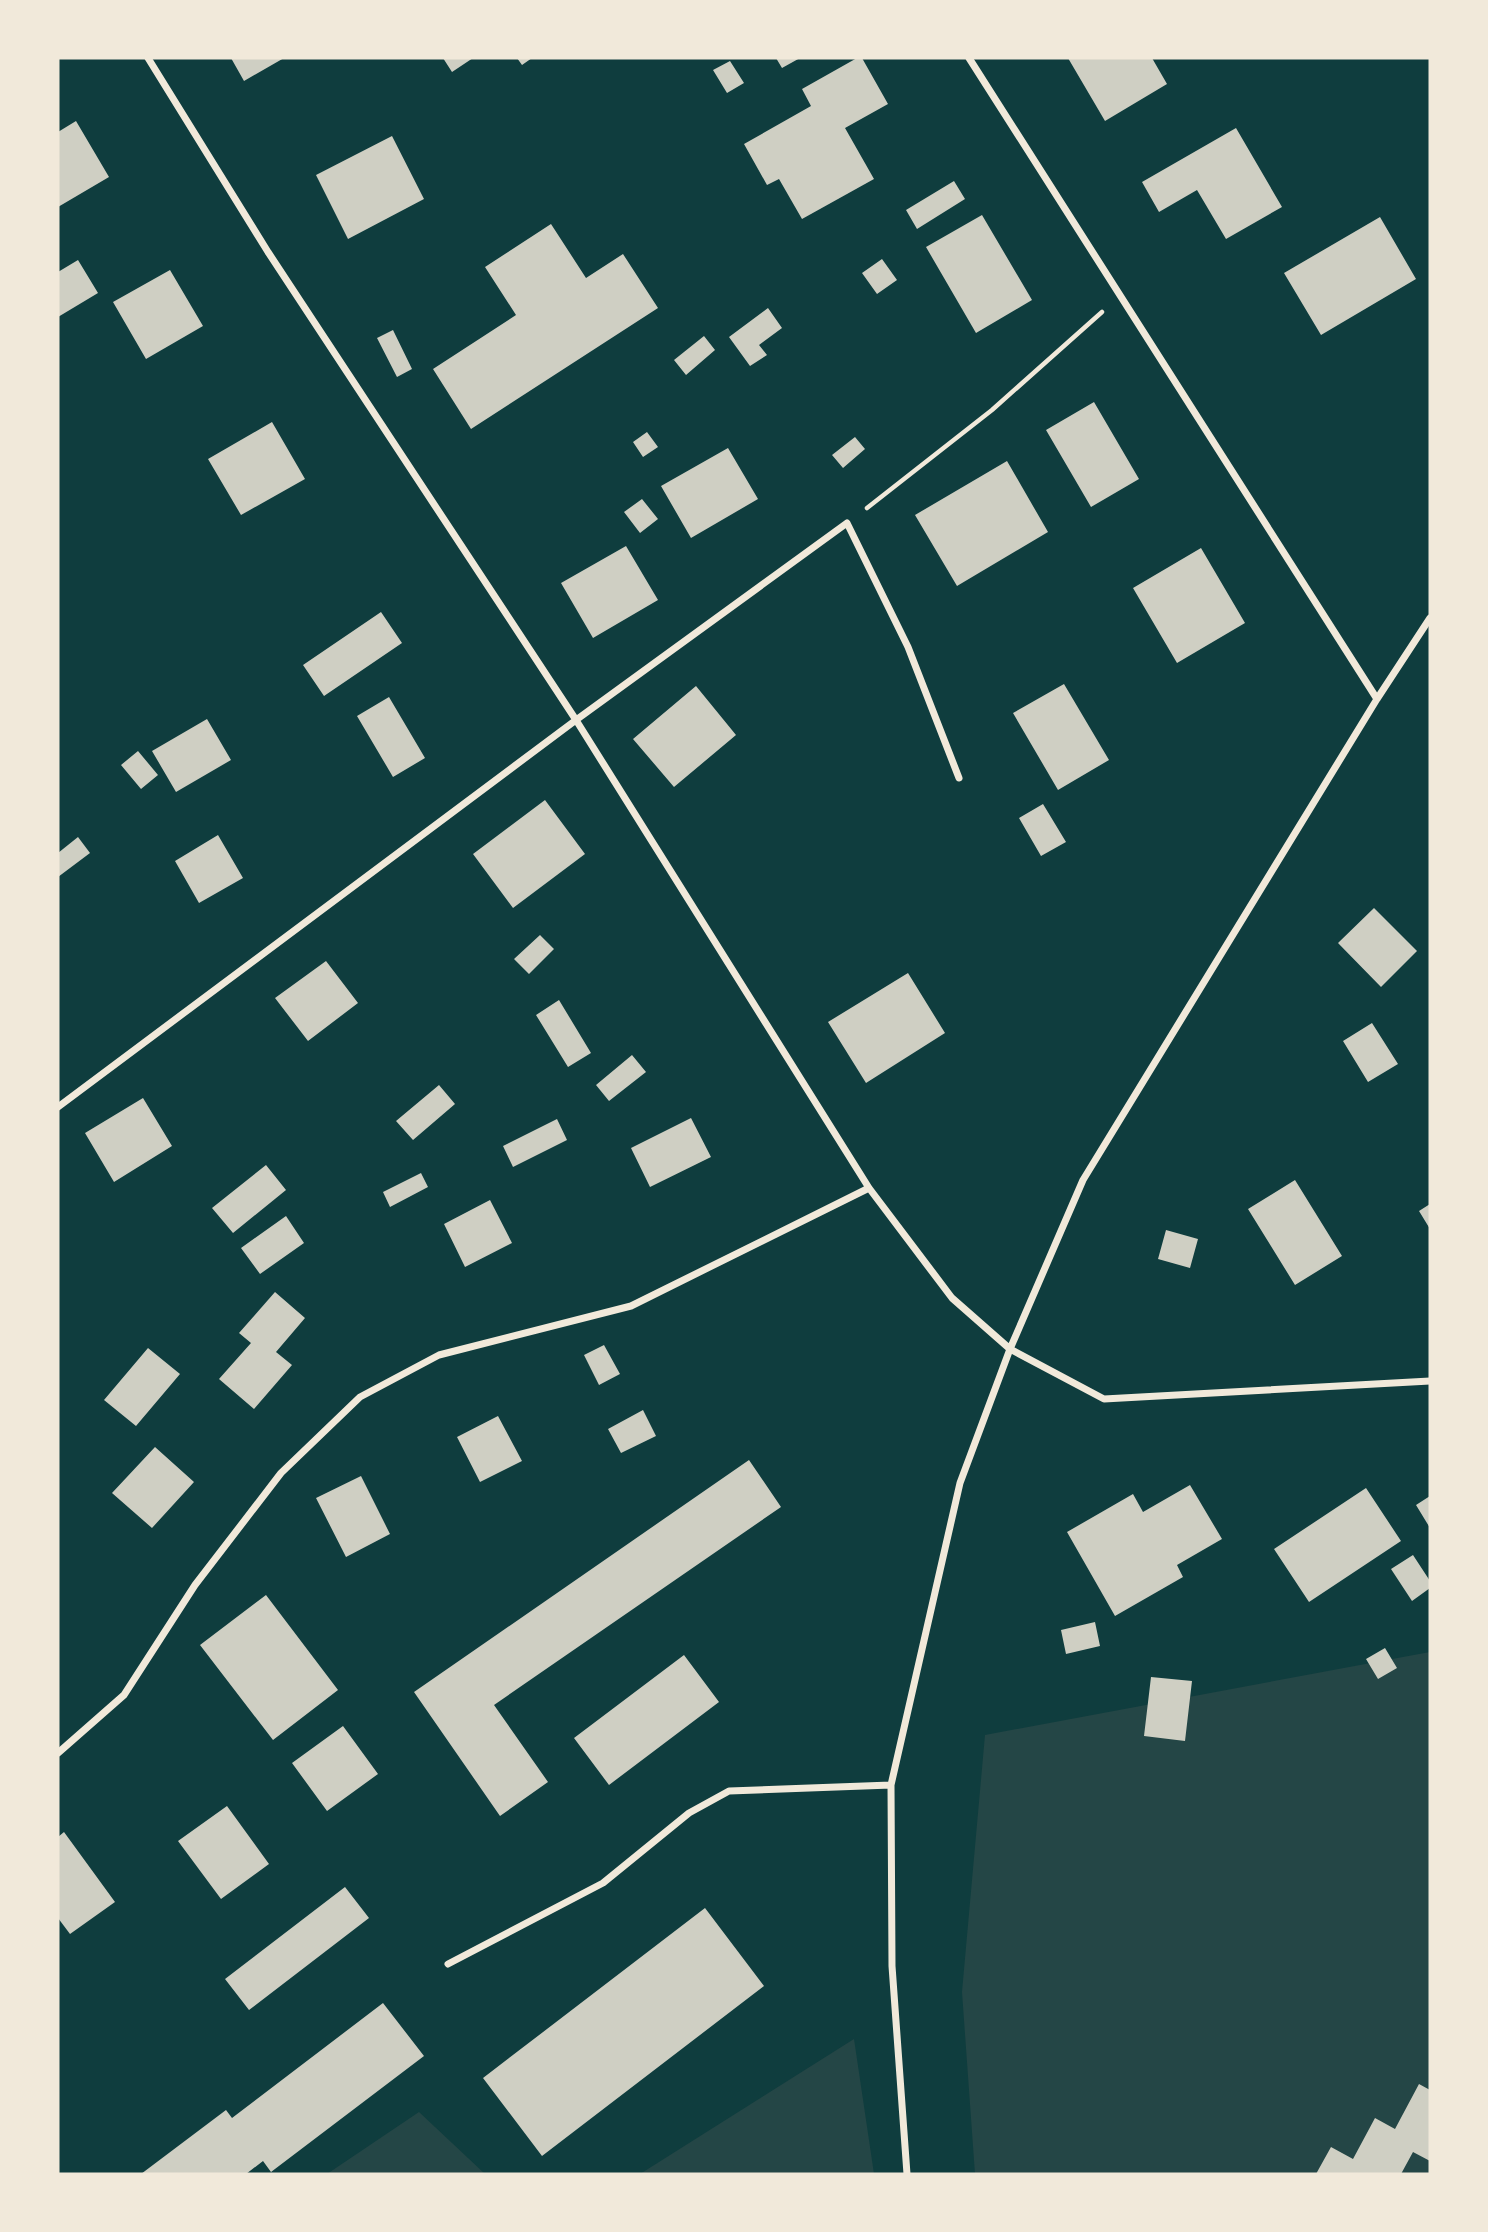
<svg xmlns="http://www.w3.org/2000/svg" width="1488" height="2232" font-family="'DM Sans',sans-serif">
  <rect width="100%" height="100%" fill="#0f3d3e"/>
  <path fill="#244646" d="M 1430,1652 L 1430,2174 L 975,2174 L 962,1992 L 985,1735 Z
    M 854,2039 L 874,2174 L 640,2174 Z
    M 419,2112 L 485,2174 L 327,2174 Z"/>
  <path fill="#cfcfc3" d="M 231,58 L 284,58 L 244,81 Z
    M 443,58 L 473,58 L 452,72 Z
    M 517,58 L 532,58 L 522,65 Z
    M 776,58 L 800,58 L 782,68 Z
    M 857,58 L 862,58 L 888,104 L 845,128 L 874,179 L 802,219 L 779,179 L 767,185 L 744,144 L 811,106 L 802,89 Z
    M 1068,58 L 1152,58 L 1167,84 L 1105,121 Z
    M 730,61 L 744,83 L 727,93 L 713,70 Z
    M 76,121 L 109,177 L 58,207 L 58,132 Z
    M 1236,128 L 1282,207 L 1226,239 L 1197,190 L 1159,212 L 1142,182 Z
    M 392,136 L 424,199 L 348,239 L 316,175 Z
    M 954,181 L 965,199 L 917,229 L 906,210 Z
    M 982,215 L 1032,300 L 976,333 L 926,247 Z
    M 1380,217 L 1416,279 L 1321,335 L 1284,273 Z
    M 551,224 L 586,278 L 623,254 L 658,308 L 471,429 L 433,369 L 516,315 L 485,267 Z
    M 882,259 L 897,280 L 877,294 L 862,273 Z
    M 78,260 L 98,293 L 58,317 L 58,272 Z
    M 170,270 L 203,326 L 146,359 L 113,302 Z
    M 768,308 L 782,328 L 759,345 L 767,355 L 750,366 L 729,337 Z
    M 393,330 L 412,369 L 397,377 L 377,338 Z
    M 704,336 L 715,350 L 686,375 L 674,360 Z
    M 1094,402 L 1139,479 L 1091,507 L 1046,430 Z
    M 272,422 L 305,479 L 241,515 L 208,459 Z
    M 647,432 L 658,447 L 643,457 L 633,442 Z
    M 855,437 L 865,449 L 843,468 L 832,455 Z
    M 728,448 L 758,499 L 691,538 L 661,486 Z
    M 1007,461 L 1048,532 L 957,586 L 915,515 Z
    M 642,499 L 658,519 L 640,533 L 624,512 Z
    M 626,546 L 658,600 L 593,638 L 561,583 Z
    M 1201,548 L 1245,623 L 1177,663 L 1133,588 Z
    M 381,612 L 402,643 L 324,696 L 303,665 Z
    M 1064,684 L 1109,760 L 1058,790 L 1013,713 Z
    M 696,686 L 736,735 L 674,787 L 633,739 Z
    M 389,697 L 425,758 L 393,777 L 357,716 Z
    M 207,719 L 231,760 L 176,792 L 152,751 Z
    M 138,751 L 158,775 L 141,789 L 121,765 Z
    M 545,800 L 585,854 L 513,908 L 473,854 Z
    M 1043,804 L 1066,842 L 1041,856 L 1019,818 Z
    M 218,835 L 243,878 L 199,903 L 175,861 Z
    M 78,837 L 90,853 L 58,877 L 58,853 Z
    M 1374,908 L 1417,951 L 1381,987 L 1338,943 Z
    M 540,935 L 554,949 L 529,974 L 514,959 Z
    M 326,961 L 358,1003 L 308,1041 L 275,998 Z
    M 908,973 L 945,1033 L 866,1083 L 828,1022 Z
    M 559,1000 L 591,1053 L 568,1067 L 536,1015 Z
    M 1372,1023 L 1398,1064 L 1368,1082 L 1343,1041 Z
    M 632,1055 L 646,1072 L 609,1101 L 596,1085 Z
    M 439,1085 L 455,1104 L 413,1140 L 396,1121 Z
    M 143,1098 L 172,1146 L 114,1182 L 85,1133 Z
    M 691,1118 L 711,1157 L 650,1187 L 631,1148 Z
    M 557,1119 L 567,1140 L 513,1167 L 503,1146 Z
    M 266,1165 L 286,1190 L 233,1233 L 212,1208 Z
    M 421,1173 L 428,1187 L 390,1207 L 383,1192 Z
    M 1295,1180 L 1342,1256 L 1295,1285 L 1248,1209 Z
    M 490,1200 L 512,1243 L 465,1267 L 444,1224 Z
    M 1430,1204 L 1430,1229 L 1419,1211 Z
    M 286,1216 L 304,1243 L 260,1274 L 241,1248 Z
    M 1166,1230 L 1198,1239 L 1190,1268 L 1158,1259 Z
    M 275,1292 L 305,1318 L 276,1352 L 292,1365 L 254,1409 L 219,1379 L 251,1343 L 239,1333 Z
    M 604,1345 L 620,1374 L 599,1385 L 584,1355 Z
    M 148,1348 L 180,1374 L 136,1426 L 104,1400 Z
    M 643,1410 L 656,1436 L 621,1453 L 608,1429 Z
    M 498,1416 L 522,1461 L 480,1482 L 457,1437 Z
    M 155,1447 L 194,1482 L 152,1528 L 112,1493 Z
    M 749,1460 L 781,1507 L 494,1705 L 548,1782 L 500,1816 L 414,1692 Z
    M 361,1476 L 390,1534 L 346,1557 L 316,1498 Z
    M 1190,1485 L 1222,1539 L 1177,1565 L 1183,1577 L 1115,1616 L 1067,1532 L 1133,1494 L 1143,1512 Z
    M 1366,1488 L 1401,1541 L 1309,1602 L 1274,1549 Z
    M 1430,1496 L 1430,1528 L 1416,1505 Z
    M 1413,1555 L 1430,1581 L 1430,1588 L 1412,1601 L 1391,1569 Z
    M 266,1595 L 338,1690 L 273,1740 L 200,1645 Z
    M 1095,1622 L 1100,1646 L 1066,1654 L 1061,1630 Z
    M 1385,1648 L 1397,1668 L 1378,1679 L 1366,1659 Z
    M 684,1655 L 719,1702 L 609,1785 L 574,1738 Z
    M 1151,1677 L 1192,1681 L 1185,1741 L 1144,1736 Z
    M 343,1726 L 378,1774 L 327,1811 L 292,1763 Z
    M 227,1806 L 269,1864 L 221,1899 L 178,1841 Z
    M 64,1832 L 115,1902 L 70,1934 L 58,1918 L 58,1837 Z
    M 345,1887 L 369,1918 L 249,2010 L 225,1979 Z
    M 705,1908 L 764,1986 L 542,2156 L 483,2078 Z
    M 383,2003 L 424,2056 L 271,2172 L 263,2161 L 246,2174 L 141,2174 L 226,2110 L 232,2118 Z
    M 1419,2084 L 1430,2090 L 1430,2161 L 1413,2152 L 1401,2174 L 1316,2174 L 1331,2147 L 1353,2159 L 1375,2118 L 1395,2129 Z"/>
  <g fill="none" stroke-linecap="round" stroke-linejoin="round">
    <path stroke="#f1e9da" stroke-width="4.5" d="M 867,508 L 992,410 L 1102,312"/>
    <path stroke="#f1e9da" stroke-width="7" d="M 148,58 L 268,252 L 576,720 L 869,1188 L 952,1298 L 1010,1349 L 1104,1399 L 1430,1381
      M 969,58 L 1377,699
      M 58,1107 L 576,720 L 847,523 L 908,647 L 959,778
      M 58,1753 L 124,1695 L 195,1585 L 281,1473 L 360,1397 L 439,1355 L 631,1306 L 869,1188
      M 448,1964 L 603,1883 L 689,1813 L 729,1791 L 891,1785
      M 907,2174 L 892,1966 L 891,1785 L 960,1483 L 1010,1349 L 1083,1180 L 1377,699 L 1430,618"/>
  </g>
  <rect width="1488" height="2232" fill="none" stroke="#f1e9da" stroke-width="119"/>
</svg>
